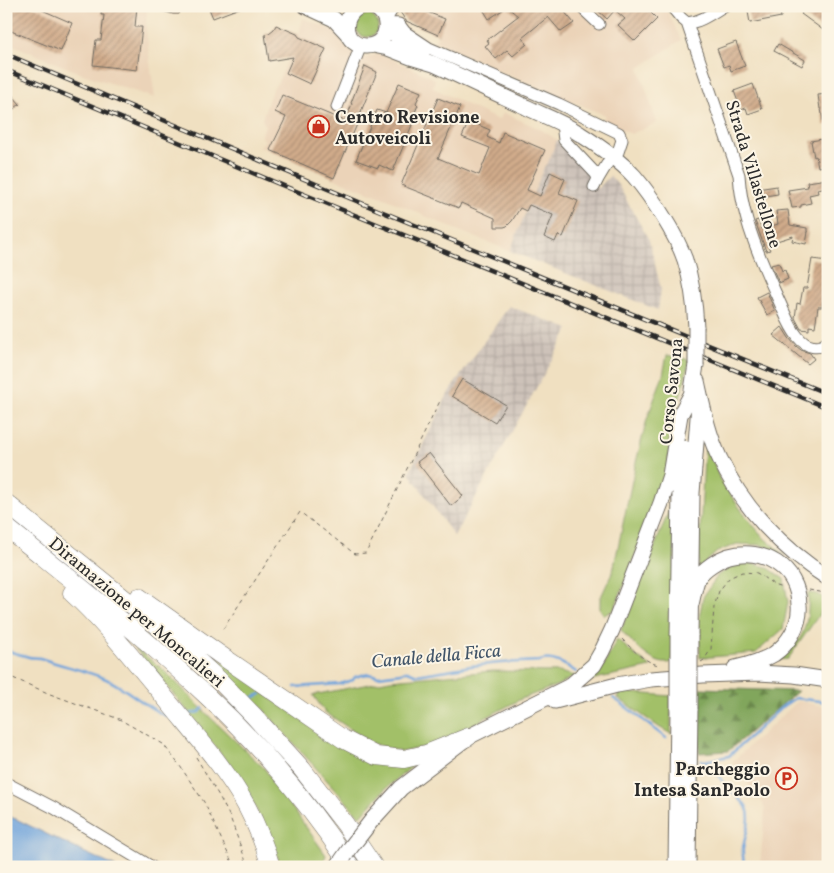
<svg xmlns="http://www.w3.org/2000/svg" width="834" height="873" font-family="Vollkorn,serif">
  <defs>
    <pattern id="industrial-grid" width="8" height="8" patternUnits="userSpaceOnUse" patternTransform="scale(1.25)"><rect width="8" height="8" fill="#cdc2b9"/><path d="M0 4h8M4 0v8" fill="none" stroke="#b0a79f"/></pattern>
    <pattern id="forest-firs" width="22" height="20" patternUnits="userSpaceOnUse" patternTransform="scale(1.25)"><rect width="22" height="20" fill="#81a65c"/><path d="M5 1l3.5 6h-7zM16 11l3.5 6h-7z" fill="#6a874c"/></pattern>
    <pattern id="building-hatch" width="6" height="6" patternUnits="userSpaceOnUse" patternTransform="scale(1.25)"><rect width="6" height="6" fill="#d1ac8b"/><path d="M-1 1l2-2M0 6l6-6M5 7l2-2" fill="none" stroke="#aa8c72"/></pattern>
  </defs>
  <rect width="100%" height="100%" fill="#fcf5e5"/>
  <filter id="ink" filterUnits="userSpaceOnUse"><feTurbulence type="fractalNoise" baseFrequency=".02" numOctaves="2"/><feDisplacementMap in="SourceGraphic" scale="10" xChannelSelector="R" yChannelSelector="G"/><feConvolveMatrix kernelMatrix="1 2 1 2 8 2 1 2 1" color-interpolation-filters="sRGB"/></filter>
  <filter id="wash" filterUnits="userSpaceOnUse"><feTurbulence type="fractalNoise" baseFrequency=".0096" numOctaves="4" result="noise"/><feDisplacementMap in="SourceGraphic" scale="20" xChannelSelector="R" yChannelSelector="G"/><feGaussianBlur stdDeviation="1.12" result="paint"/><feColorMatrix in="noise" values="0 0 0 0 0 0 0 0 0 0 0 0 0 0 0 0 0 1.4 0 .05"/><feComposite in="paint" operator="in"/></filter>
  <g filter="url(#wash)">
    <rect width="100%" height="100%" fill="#f0e0c1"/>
    <path fill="#ebd3b8" d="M 6,6 L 147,6 L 146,29 L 150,63 L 155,98 L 80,73 L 6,42 Z
      M 408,6 L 665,6 L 681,40 L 639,68 L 657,123 L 631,134 L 603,120 L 605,115 L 491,68 L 435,41 L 438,35 Z
      M 303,18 L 337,32 L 345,45 L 355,54 L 365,58 L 379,54 L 392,59 L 435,79 L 433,88 L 498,120 L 504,113 L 542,130 L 557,140 L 547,166 L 545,165 L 510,251 L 452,228 L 387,199 L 340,181 L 260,147 L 265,140 L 261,136 L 265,126 L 262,119 L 272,90 L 278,82 L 299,34 Z
      M 798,701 L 828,707 L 828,867 L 760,867 L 765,810 L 763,804 L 758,796 L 732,762 Z"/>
    <path fill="url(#industrial-grid)" d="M 557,140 L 591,174 L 597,189 L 610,176 L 618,185 L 649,240 L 661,289 L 658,310 L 510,251 L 545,165 L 547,165 Z
      M 509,306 L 569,329 L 454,536 L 409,473 L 449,392 Z"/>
    <path fill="#a2c068" stroke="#66764a" d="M356 26a11 11 0 1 1 22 0a11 11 0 1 1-22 0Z
      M 667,355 L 690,360 L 669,438 L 668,470 L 614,610 L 604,615 L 600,609 L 600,599 L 613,571 L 636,462 L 647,419 L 663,375 Z
      M 706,442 L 720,480 L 747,518 L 765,539 L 785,555 L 761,545 L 737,544 L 717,552 L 707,561 L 698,571 L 704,460 Z
      M 677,491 L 672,662 C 670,663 667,663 664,663 C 649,662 631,641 621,630 Z
      M 743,561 L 767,567 L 784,579 L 788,602 L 783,629 L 756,653 L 700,658 L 699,619 L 703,597 L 718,575 Z
      M 808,593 L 818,594 L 828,601 L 828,602 L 788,659 L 777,660 C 783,655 791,650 796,643 C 808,629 809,610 808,593 Z
      M 617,639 L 637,657 L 651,667 L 590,680 L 605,663 Z
      M 133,646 L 164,670 L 212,719 L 264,768 L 326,855 L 321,867 L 280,867 L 276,851 L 243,782 L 181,703 Z
      M 201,647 L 352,750 L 415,764 L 384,790 L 360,817 L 260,706 Z
      M 493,671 L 559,672 L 575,676 L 558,685 L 521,699 L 434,745 L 401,752 L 371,743 L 325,712 L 313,695 L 390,680 Z
      M 621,692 L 671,696 L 671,734 L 659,727 L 618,698 Z"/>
    <path fill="url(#forest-firs)" stroke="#566844" d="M 700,688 L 798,691 L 728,751 L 699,753 Z"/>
    <path fill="#6ea3db" stroke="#4c6783" d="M 6,816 L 16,819 L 79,850 L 116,867 L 6,867 Z"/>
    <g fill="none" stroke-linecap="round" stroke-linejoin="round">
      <path stroke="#6ea3db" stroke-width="2.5" d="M 6,650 C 14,653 21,655 29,657 C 32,658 36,657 40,658 C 62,666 85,670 106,679 C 128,689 144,706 166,716
        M 295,687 L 340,684 L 353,680 L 355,677 L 362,675 L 368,674 L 378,676 L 401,673 L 405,671 L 408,671 L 417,675 L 471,666 L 501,663 L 540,661 C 552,656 566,665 576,672
        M 252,698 L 261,694
        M 613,698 C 632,710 648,725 666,738
        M 190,714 L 199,712 L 203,708
        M 701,760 C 716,766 716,773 724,784 C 730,793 740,797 746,806 C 753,818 745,835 743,848 C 742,854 744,860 744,867
        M 704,761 L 729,756 L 783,706 L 795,698 L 828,702"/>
    </g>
    <g id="blocks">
      <path fill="url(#building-hatch)" d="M 6,6 L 33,6 L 72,23 L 61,51 L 6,29 Z
        M 102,6 L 137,6 L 135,27 L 142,27 L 137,70 L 93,65 L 96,40 L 101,40 L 104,15 L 101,15 Z
        M 152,6 L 182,6 L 179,14 L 173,14 L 152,8 Z
        M 208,6 L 242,6 L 242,7 L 213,18 Z
        M 408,6 L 412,6 L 445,19 L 438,35 L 406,21 L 400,12 Z
        M 481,6 L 557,6 L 561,11 L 563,10 L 574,23 L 561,32 L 548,17 L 522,38 L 527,44 L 513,56 L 507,50 L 496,59 L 485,46 L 489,43 L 487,40 L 518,16 L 507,7 L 489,19 Z
        M 593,6 L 644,6 L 657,19 L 635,41 L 618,25 L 625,19 L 615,10 L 607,19 Z
        M 747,6 L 779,6 L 781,17 L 750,23 Z
        M 807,6 L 814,6 L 828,16 L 828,24 L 823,30 L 801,14 Z
        M 276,25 L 297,34 L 299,37 L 326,49 L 310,84 L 286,73 L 293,57 L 269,61 L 265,34 L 269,33 L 274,29 Z
        M 736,42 L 745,66 L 731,71 L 729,65 L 724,67 L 717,49 Z
        M 778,44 L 805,60 L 802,66 L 774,51 Z
        M 365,66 L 377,72 L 360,114 L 361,115 L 334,178 L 270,150 L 286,117 L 275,112 L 282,95 L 345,121 L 352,104 L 351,103 Z
        M 399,83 L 421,92 L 416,103 L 418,105 L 410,124 L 412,125 L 393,171 L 379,165 L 378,168 L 356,160 L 377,110 L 386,113 Z
        M 753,84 L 762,109 L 748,114 L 746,108 L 741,110 L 734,91 Z
        M 6,88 L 20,104 L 10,112 L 6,109 Z
        M 828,94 L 828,125 L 824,125 L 821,109 L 820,109 L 818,95 Z
        M 438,98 L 460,107 L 438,158 L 479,175 L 490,148 L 462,137 L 469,121 L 490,130 L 487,137 L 499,143 L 503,132 L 545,150 L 527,190 L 540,196 L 550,172 L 565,179 L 559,193 L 578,201 L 563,237 L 558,235 L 555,242 L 544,237 L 553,215 L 529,205 L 526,211 L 520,208 L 512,221 L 507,226 L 504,227 L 495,227 L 495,218 L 461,203 L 459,208 L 401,185 Z
        M 828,138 L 828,165 L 818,167 L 816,156 L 814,157 L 811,141 Z
        M 828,179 L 828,187 L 817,189 L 818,193 L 809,195 L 811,203 L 801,205 L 801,207 L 792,208 L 788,190 L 808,187 L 807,182 Z
        M 777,186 L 778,194 L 758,197 L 757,189 Z
        M 788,210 L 790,225 L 807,228 L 807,232 L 808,232 L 806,244 L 792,241 L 793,236 L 767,244 L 770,250 L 766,251 L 755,221 L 758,220 L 762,229 L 778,224 L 776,211 Z
        M 812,259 L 828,261 L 828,273 L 822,307 L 818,307 L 815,327 L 809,326 L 809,330 L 801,329 L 795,318 L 797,303 L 800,304 L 803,288 L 807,288 Z
        M 779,263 L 782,271 L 785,270 L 788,279 L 779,283 L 771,265 Z
        M 767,292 L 775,311 L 767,315 L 757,297 Z
        M 782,327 L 789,338 L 796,346 L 801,350 L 810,353 L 814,359 L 808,364 L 773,335 Z
        M 462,379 L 506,405 L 495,422 L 452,396 Z
        M 429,453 L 463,496 L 451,506 L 417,462 Z"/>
    </g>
  </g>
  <g filter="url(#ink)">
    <use href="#blocks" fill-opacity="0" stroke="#706a60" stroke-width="1"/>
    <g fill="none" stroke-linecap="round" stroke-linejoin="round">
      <defs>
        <path id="minor" d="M 580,6 L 599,24
          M 671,6 L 681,18 L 687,23
          M 386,20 L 394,6
          M 386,23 L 399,24 L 405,32 L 429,48 L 559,104 L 619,133 L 622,140 L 618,152
          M 687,23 L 739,175 C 740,190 743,206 747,220 C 755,249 768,276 780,303 C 785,314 790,328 798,337 C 806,347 819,351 828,341
          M 687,23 C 701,22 712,13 724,6
          M 337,107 L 361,45
          M 562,124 L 564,140 L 596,174 L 598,179 L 594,187
          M 598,179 L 607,164
          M 6,783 L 54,808 L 152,867"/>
        <path id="major" d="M 306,6 L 334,19 L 348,34
          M 361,6 C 338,16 344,47 367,46 C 390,45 394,12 370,6
          M 387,25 L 400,40 L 422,55
          M 373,45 L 388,48 L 411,57 L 434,64 C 464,78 495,93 526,107 C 544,116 564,123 580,134 C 599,146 619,160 634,176 C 652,197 676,234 685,260 C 692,282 695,305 696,327
          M 697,381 C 703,408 708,435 720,459 C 743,508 782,549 828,578
          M 690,403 L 696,365
          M 690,608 C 693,598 694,587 698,578 C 703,569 719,559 729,556 C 763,547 798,567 799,605 C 800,615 797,625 792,634 C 788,641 781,649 774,654 C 762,661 748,665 735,668
          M 678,636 L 680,491 L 684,448
          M 690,636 L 692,493 L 699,405
          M 555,701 L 617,685 L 651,679 L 703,675 L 758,673 L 794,675 L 828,680
          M 372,820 L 401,788 L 468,737 L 570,686 L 594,665 L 602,651 L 612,630 L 661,503 L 670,475 L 680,415 L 692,393
          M 676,867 L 678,709
          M 688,867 L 690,709"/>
        <path id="highway" d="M 6,503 L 168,634 L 219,680 L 254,716 L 302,769 L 345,824 L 374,867
          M 6,527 C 74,582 144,636 207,696 C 260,745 311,807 351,867
          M 72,593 C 102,620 132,658 158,689 C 187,726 225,766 247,807 C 257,826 265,846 271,867
          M 139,597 L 219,654 L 343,739 L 376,756 L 404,759 L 426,754 L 468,737"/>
      </defs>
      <use href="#minor" stroke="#706a60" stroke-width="13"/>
      <use href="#major" stroke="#706a60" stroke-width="17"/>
      <use href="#highway" stroke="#706a60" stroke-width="19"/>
      <path stroke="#706a60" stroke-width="1" stroke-dasharray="4 4" stroke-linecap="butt" d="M 809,590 L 820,592 L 828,597
        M 223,629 L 300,512 L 355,554 L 366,553 L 440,401
        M 622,639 C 634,651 643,661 661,666
        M 701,662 L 704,660 L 711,649 L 714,607 L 719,591 L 729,578 L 742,572 L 757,573 L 776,586 L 783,588
        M 6,675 L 50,694 L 119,719 L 163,744 L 180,766 L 204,802 L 231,860 L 233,867
        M 196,757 L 219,796 L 230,817 L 248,867"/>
      <use href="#minor" stroke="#fff" stroke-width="11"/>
      <use href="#major" stroke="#fff" stroke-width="15"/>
      <use href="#highway" stroke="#fff" stroke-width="18"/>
      <defs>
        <path id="rail" d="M 6,54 L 378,210 L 828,394
          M 6,70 L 296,191 L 828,408"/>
      </defs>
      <use href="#rail" stroke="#2b2b2b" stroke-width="4.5"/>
      <use href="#rail" stroke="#fcf5e5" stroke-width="2.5" stroke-dasharray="8" stroke-linecap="butt"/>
      <defs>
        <path id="major-bridge" d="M 696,327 L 696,365
          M 690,636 L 690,709
          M 678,709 L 678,636
          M 337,867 L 351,847 L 372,820"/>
      </defs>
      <use href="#major-bridge" stroke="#706a60" stroke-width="17" stroke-linecap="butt"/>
      <use href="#major-bridge" stroke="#fff" stroke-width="15"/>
    </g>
  </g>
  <defs>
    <symbol id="shop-ring" viewBox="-11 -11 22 22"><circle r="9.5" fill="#fcf5e5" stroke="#c8321e" stroke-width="1.5"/><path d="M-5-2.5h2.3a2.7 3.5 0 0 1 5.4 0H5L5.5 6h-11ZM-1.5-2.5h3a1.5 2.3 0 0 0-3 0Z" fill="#c8321e"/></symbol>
    <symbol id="parking-ring" viewBox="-11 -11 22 22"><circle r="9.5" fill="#fcf5e5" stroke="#c8321e" stroke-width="1.5"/><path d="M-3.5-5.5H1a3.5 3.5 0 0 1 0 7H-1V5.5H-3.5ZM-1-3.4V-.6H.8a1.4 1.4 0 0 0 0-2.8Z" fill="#c8321e"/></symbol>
  </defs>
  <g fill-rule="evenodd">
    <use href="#shop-ring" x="306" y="114" width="25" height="25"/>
    <use href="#parking-ring" x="774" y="766" width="25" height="25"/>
  </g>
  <g text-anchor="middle" stroke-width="4" stroke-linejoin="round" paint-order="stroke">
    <g font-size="18" font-weight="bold" fill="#2b2b2b" stroke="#fcf5e5" text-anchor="start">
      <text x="335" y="123">Centro Revisione<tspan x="335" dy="21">Autoveicoli</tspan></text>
      <text x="770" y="775" text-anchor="end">Parcheggio<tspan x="770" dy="21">Intesa SanPaolo</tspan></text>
    </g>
    <g font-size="18" fill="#2b2b2b" stroke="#fcf5e5">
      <text transform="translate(754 174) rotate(73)" y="6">Strada Villastellone</text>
      <text transform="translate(671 391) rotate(-84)" y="6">Corso Savona</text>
      <text transform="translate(137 612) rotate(40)" y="6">Diramazione per Moncalieri</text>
    </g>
    <g font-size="19" font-style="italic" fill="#425569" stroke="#fcf5e5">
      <text transform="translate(436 655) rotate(-5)" y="7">Canale della Ficca</text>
    </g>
  </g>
  <rect width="834" height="873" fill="none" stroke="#fcf5e5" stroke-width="25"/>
</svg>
